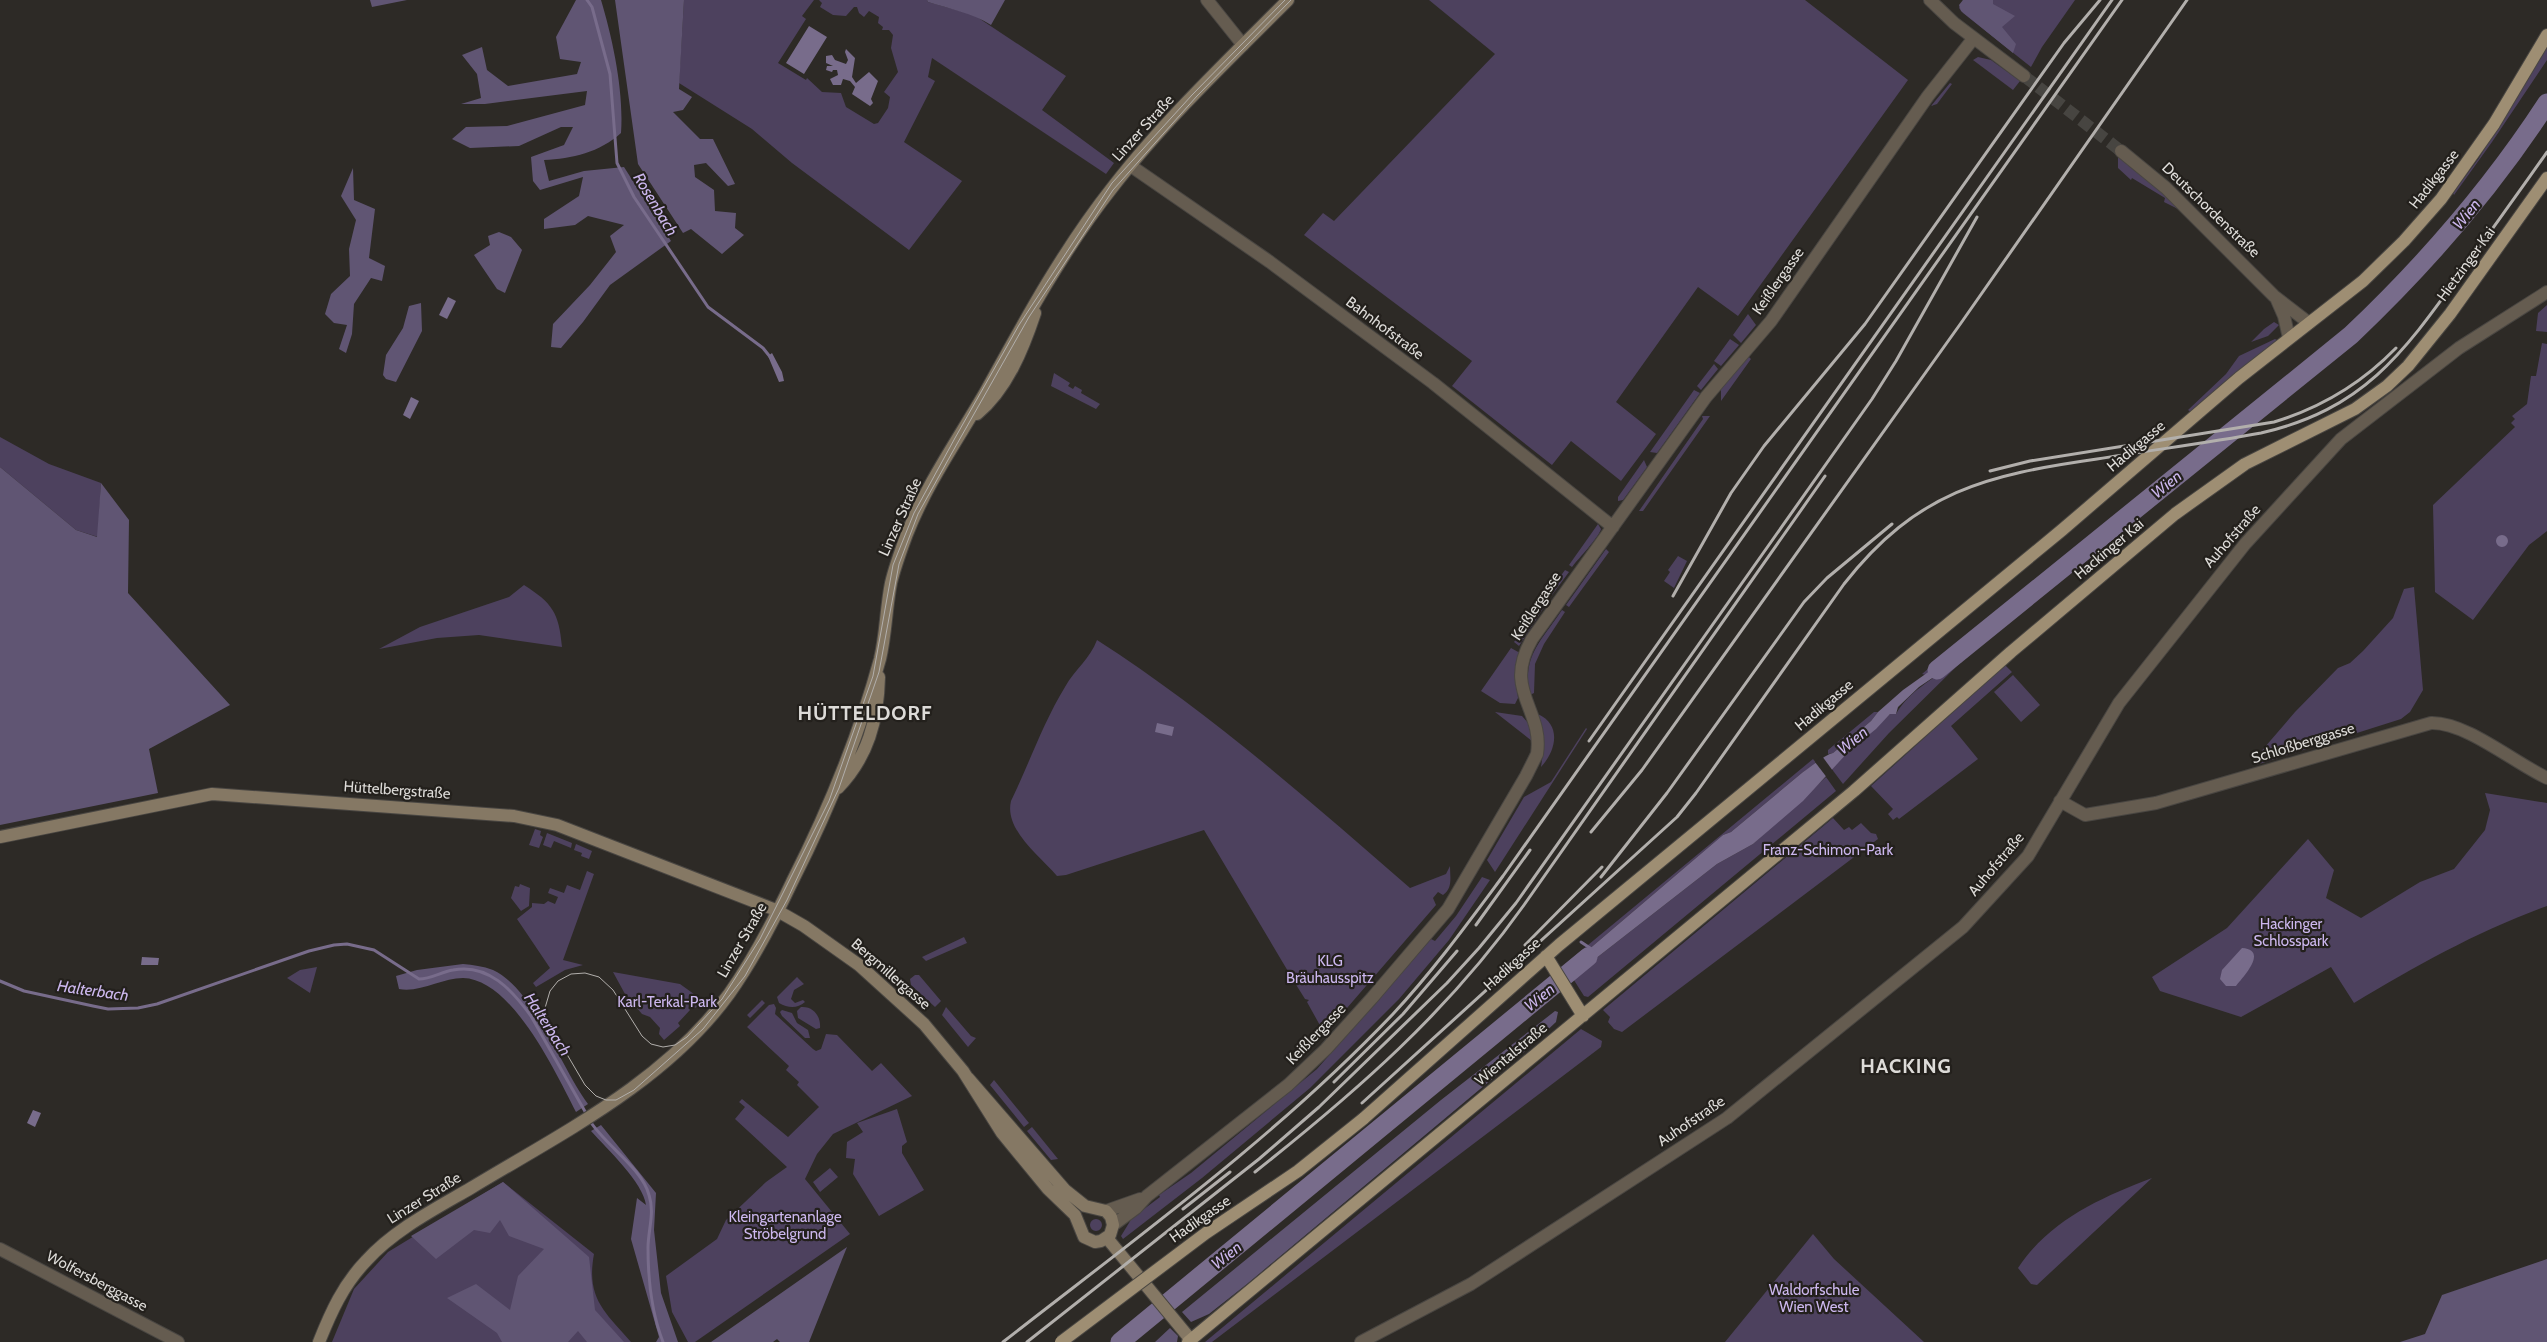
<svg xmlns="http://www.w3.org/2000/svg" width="2547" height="1342" font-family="Cabin,sans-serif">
  <rect width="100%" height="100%" fill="#2d2a26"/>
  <path fill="#4d415e" d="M 684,0 L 814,0 L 802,16 L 806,19 L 778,63 L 806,80 L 807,78 L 822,92 L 841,93 L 846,107 L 874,124 L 878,123 L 888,108 L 890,97 L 884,92 L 898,72 L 891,48 L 893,35 L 889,30 L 882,30 L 883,27 L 878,23 L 879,17 L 869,11 L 864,17 L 859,13 L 857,7 L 854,7 L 846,16 L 833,15 L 820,7 L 822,3 L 819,0 L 927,0 L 928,2 L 974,15 L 1066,76 L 1042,110 L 1114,163 L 1106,174 L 932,58 L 928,77 L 935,81 L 904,142 L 962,181 L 909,250 L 792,163 L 752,129 L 679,83 Z
    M 1429,0 L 1805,0 L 1908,80 L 1738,316 L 1698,287 L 1616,402 L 1656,434 L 1621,481 L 1571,441 L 1552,465 L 1452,386 L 1472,361 L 1304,235 L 1323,213 L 1334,221 L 1495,54 Z
    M 1963,0 L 2075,0 L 2042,47 L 2031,67 L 1963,13 L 1959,8 Z
    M 2547,46 L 2547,60 L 2492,142 L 2454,195 L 2453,193 L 2479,158 Z
    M 1978,57 L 1991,60 L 2020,81 L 2013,90 L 1973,60 Z
    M 1950,83 L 1952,84 L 1937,104 L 1931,106 Z
    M 2118,156 L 2154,185 L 2178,209 L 2164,202 L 2165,198 L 2132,178 L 2131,180 L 2118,168 Z
    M 2547,305 L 2547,332 L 2536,331 L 2538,313 Z
    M 1748,314 L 1756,325 L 1741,343 L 1733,335 Z
    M 2274,322 L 2279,325 L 2268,336 L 2251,342 L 2264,329 Z
    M 1730,339 L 1739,345 L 1721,366 L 1714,361 Z
    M 2275,339 L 2277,340 L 2191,412 L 2188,410 L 2226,374 L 2239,356 Z
    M 2542,343 L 2547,344 L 2547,531 L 2529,545 L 2473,620 L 2435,592 L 2433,505 L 2515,427 L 2511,423 L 2515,419 L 2512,416 L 2527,404 L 2531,376 L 2536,376 Z
    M 1748,356 L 1751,359 L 1721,401 L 1721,389 Z
    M 1714,364 L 1718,369 L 1701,390 L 1697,386 Z
    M 1054,373 L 1070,383 L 1068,386 L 1073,389 L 1075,386 L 1082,390 L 1081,393 L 1100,404 L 1096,409 L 1051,386 Z
    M 1694,390 L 1700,393 L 1657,453 L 1650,452 Z
    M 1702,416 L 1710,416 L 1643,511 L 1639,511 L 1703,419 Z
    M 0,437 L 49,464 L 101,483 L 98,537 L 76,530 L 0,467 Z
    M 1644,460 L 1647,467 L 1623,500 L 1618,501 L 1618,497 Z
    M 1598,524 L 1601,529 C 1599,537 1579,558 1572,567 L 1569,565 Z
    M 1606,549 L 1609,552 L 1569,607 L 1566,605 Z
    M 1678,556 L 1687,561 L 1674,588 L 1664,581 L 1670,572 L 1668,570 Z
    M 1565,570 L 1569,572 L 1552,595 L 1552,588 Z
    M 524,585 C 552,603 559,612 562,647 L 479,635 L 437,638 L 379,649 L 420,627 L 509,597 Z
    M 2414,587 L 2423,690 L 2410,712 L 2401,719 L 2256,765 L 2252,762 L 2295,712 L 2338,668 L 2350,663 L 2363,651 L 2393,618 L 2404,589 Z
    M 1544,600 L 1548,601 L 1519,646 L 1514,642 Z
    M 1562,610 L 1565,612 L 1544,644 L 1535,664 L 1534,693 L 1530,695 C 1521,657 1542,640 1562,610 Z
    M 1097,640 C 1209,712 1309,800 1410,888 L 1446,874 L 1450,866 C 1450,877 1453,888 1443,895 L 1438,892 L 1433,898 L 1436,905 L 1328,1030 L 1322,1029 L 1307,1002 L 1309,1000 L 1305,999 L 1295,983 L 1204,830 L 1066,875 L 1057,876 C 1040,856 1004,830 1011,801 C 1029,764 1043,723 1065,687 C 1075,669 1090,659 1097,640 Z
    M 1511,648 L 1520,653 L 1516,679 L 1518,698 L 1515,704 L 1500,703 L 1481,691 Z
    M 1948,652 L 1948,657 L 1926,675 L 1922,674 Z
    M 1953,664 L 1959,664 L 1889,733 L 1843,784 L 1831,768 L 1890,714 L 1896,714 C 1909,691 1932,680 1953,664 Z
    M 2005,665 L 2012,672 L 1951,726 L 1978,759 L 1899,819 L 1897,817 L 1893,820 L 1888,814 L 1893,809 L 1871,786 Z
    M 2013,675 L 2040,705 L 2021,722 L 1994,692 Z
    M 1495,712 L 1522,716 L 1529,724 L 1532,741 Z
    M 1874,712 L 1878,712 L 1871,721 L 1833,753 L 1828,754 L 1828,750 Z
    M 1538,714 C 1562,725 1556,751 1541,767 L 1543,753 Z
    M 1586,728 L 1587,729 L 1495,872 L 1487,860 L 1524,797 L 1551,782 Z
    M 1813,759 L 1817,764 L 1803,772 L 1731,832 L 1723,835 L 1567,968 L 1565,964 Z
    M 1826,777 L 1836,791 L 1588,997 L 1584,996 L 1572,977 L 1717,864 L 1753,844 Z
    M 2485,793 L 2547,803 L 2547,906 C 2476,932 2418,965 2354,1003 L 2331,967 L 2241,1017 L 2160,991 L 2152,977 L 2227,928 L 2308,839 L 2334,870 L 2326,898 L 2361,918 L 2420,882 L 2454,869 L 2485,830 L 2490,810 Z
    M 1833,818 L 1844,830 L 1849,827 L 1852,830 L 1861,823 L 1871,833 L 1876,834 L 1878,839 L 1622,1032 L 1614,1029 L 1608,1022 L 1610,1017 L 1603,1010 Z
    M 535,829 L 541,831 L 540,835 L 543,837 L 539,848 L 529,845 Z
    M 547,833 L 572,843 L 571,848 L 554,841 L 551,848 L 543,845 Z
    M 576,844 L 592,851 L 589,859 L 581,856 L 582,853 L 574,850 Z
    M 587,871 L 594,874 L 563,960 L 583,965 L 565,970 L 536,987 L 533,983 L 550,968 L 517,919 L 532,907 L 532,903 L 544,904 L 548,901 L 555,904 L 558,897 L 548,893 L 550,888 L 564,893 L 567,885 L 580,890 Z
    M 1482,877 L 1490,880 L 1449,940 L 1399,999 L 1310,1088 L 1202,1178 L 1123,1239 L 1121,1236 L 1132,1218 L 1160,1197 L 1159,1195 L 1191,1173 L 1317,1069 L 1431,939 L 1435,941 L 1456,916 Z
    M 520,884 L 530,888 L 529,906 L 521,911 L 511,898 L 515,886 L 519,887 Z
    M 964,937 L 967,943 L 926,961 L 922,957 Z
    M 317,967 L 310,993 L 287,978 L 300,970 Z
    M 613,972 L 680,984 L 705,1002 L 695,1008 L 691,1005 L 688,1008 L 690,1010 L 678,1023 L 680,1026 L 664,1040 L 659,1034 L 660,1028 L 650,1017 L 642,1014 L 625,994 Z
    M 915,975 L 919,975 L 941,1001 L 935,1007 L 911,985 L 910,979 Z
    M 797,977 L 804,984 L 794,990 L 791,999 L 795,1003 L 803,1000 L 805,1002 C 797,1009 788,1008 779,1003 L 777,997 Z
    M 762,1000 L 765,1003 L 750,1018 L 747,1015 Z
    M 774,1004 L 776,1008 L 775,1014 L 813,1049 L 816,1051 L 821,1049 L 826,1034 L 837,1035 L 872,1071 L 881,1063 L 912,1096 L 833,1134 L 817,1154 L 805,1179 L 850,1234 L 695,1342 L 688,1342 L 672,1312 L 666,1276 L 717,1239 L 726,1220 L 766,1182 L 787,1167 L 735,1119 L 745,1107 L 739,1102 L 742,1099 L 788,1137 L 819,1107 L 797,1085 L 799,1082 L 786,1070 L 789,1066 L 747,1027 L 769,1005 Z
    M 801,1007 C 814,1006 821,1017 820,1028 L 816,1029 L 798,1018 L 797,1011 Z
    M 946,1007 L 971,1036 L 976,1038 L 968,1047 L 942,1015 Z
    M 782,1010 L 792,1013 L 797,1023 L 808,1030 L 810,1038 L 805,1038 L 782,1016 L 780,1012 Z
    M 1581,1029 L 1602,1041 L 1601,1047 L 1212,1342 L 1205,1342 Z
    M 994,1080 L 1029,1123 L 1024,1127 L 990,1085 Z
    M 897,1109 L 907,1142 L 902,1146 L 902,1153 L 924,1190 L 879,1216 L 853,1174 L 855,1159 L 846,1158 L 847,1142 L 863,1132 L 857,1123 Z
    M 1032,1127 L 1058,1159 L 1051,1160 L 1027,1131 Z
    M 830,1168 L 838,1177 L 820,1192 L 813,1182 Z
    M 2152,1178 L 2037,1285 L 2031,1284 L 2018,1268 C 2050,1220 2100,1198 2152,1178 Z
    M 503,1182 L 594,1254 C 586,1298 604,1311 631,1342 L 332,1342 L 354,1289 L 388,1252 Z
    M1090 1225a6 6 0 1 1 12 0a6 6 0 1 1-12 0Z
    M 1813,1234 L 1834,1259 L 1924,1342 L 1725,1342 Z"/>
  <path fill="#605573" d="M 370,0 L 407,0 L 372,7 Z
    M 576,0 L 601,0 C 613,40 624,92 621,133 C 600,152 572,159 544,160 L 549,181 L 584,171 L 624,167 L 671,241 L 610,285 L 583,322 L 561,348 L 551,347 L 553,324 L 590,285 L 616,252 L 610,236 L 624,225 L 588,216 L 575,225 L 544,229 L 544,219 L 579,196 L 583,177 L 540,190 L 533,181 L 531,157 L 564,145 L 573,127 L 561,127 L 519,146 L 470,148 L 452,139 L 466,127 L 507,126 L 585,105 L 587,91 L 485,104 L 461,104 L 481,98 L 477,74 L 462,55 L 482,47 L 487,70 L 508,86 L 577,74 L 581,62 L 560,59 L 556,37 Z
    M 615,0 L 684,0 L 679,89 L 692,97 L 683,110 L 673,112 L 700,139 L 713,139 L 735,184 L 728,186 L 706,163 L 694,165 L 695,177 L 714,190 L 715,211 L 736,213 L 735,228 L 744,235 L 722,254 L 691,229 L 683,233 L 638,164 Z
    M 927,0 L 1005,0 L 991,25 C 972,13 950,9 928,2 Z
    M 1963,0 L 1993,0 L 1993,4 L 2015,16 L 2002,27 L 2016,44 L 2013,53 L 1961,11 L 1959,5 Z
    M 353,168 L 354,200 L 375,209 L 369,258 L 385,266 L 382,281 L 371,278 L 354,304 L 352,334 L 346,353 L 339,349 L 347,325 L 334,323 L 325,314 L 331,294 L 350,276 L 349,249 L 356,220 L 341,196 Z
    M 499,232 L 511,237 L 522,250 L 505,293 L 497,289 L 474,255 L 490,245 L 488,236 Z
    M 421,303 L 422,331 L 396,382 L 386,379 L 383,375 L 386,355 L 403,328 L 409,306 Z
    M 0,467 L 76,530 L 97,537 L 101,483 L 129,520 L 128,593 L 230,705 L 149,749 L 158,793 L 0,825 Z
    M 463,964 C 473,965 483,966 493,970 C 534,989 561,1068 588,1104 L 576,1112 C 556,1073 512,979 463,978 C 442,978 420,993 399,989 L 396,976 L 417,970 Z
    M 1555,1011 L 1558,1012 L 1556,1022 L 1522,1054 L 1247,1284 L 1209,1314 L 1191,1322 L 1182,1312 L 1441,1100 Z
    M 601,1125 L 656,1193 L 654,1230 L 661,1293 L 678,1342 L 656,1342 L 659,1337 L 631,1239 L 637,1198 L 646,1205 C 643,1182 607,1149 591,1131 Z
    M 503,1182 L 589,1257 L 595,1310 L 624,1342 L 587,1342 L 578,1331 L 568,1342 L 502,1342 L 497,1333 L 447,1298 L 476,1284 L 510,1310 L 518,1276 L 544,1249 L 509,1236 L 500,1220 L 490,1233 L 474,1230 L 436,1259 L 411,1236 Z
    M 847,1247 L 809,1342 L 780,1342 L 777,1339 L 773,1342 L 711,1342 Z
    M 2547,1259 L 2547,1342 L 2400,1342 L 2425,1334 L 2442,1295 Z
    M 1170,1328 L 1178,1336 L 1177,1342 L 1155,1342 Z"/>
  <path fill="#786c8b" d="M 809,26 L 827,37 L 804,74 L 786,63 Z
    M 846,49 L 855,58 L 852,77 L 856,83 L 869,72 L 878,81 L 871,99 L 873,103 L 870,106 L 852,94 L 855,87 L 850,81 L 843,79 L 841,85 L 833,85 L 830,79 L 838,75 L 837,70 L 833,70 L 832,72 L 826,70 L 827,66 L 833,66 L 826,63 L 826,56 L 832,55 L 835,60 L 846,64 L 848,60 L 845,52 Z
    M 448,297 L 456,301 L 447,319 L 439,315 Z
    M 772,353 L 782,372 L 784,381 L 779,382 L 768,356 Z
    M 411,397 L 419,401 L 410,419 L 403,415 Z
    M2496 541a6 6 0 1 1 12 0a6 6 0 1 1-12 0Z
    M 1953,649 L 1962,662 L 1953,664 L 1919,687 L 1898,707 L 1896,714 L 1890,714 L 1876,729 L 1850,750 L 1803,801 L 1753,844 L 1717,864 L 1572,977 L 1567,968 L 1723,835 L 1731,832 L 1803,772 C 1811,767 1826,754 1833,753 L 1871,721 L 1878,712 L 1903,690 L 1948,658 Z
    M 1157,723 L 1174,727 L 1172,736 L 1155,732 Z
    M 2242,948 C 2269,950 2243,977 2236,986 L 2226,986 L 2220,979 L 2222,970 Z
    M 142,957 L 159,958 L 158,965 L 141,965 Z
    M 33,1110 L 41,1113 L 35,1127 L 27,1123 Z"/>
  <path fill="#2d2a26" d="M 1822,756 L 1833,771 L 1828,779 L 1815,762 Z"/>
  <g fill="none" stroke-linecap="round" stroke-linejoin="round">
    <path stroke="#786c8b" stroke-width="3" d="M 587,0 L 592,7 L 610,74 L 617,163 L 634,197 L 708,307 L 763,348 L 771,358
      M 1581,942 L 1593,950
      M 0,981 L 24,991 L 93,1006 L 108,1009 L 138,1008 L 157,1004 L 309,951 L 334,945 L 347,944 L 374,950 L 419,979 C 431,979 441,972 453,970 C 488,963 512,990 531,1016 L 587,1115
      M 590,1121 C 605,1145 642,1168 649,1195 C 655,1213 648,1230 648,1248 C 648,1278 652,1314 663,1342"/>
    <path stroke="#786c8b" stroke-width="19" d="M 1937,670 L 2351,335 C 2426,264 2491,189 2547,103
      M 1120,1342 L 1588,957"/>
    <path stroke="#474541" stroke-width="12" stroke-dasharray="12 6" stroke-linecap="butt" d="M 2024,76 L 2121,151"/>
    <defs>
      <path id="tertiary" d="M 1207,0 L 1243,45
        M 1930,0 L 1954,23 L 2024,76
        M 2121,151 L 2166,188 L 2274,296 L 2309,323
        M 1131,166 L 1270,262 L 1433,383 L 1613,527
        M 2277,300 L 2284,316 L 2289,338
        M 2060,801 L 2085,815 L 2156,803 L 2431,723 C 2466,722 2513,762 2547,778
        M 1106,1211 L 1140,1199
        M 1113,1225 L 1136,1208 L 1147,1196 L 1288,1085 L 1326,1049 L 1372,998 L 1448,909 L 1526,776 L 1537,754 C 1544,709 1502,691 1532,639 L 1706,397 L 1771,321 L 1928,96 L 1973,39
        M 0,1249 L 178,1342
        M 1361,1342 L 1471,1284 L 1727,1118 L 1963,927 L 2028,856 L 2119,703 L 2245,544 L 2341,439 L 2459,348 L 2547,292"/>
      <path id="secondary" d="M 977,414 C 1007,389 1023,349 1035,313
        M 838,788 C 868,757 878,720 879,677
        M 0,837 L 212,794 L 514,816 L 557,825 L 776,910 L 804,926 L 859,965 L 924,1024 L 963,1071 L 1002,1133 L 1048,1189 L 1075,1215 L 1084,1237 L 1095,1242 L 1101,1241 L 1110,1235 L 1113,1225 L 1111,1217 L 1106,1211 L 1085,1206 L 1065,1190 L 968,1078
        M 1107,1238 L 1191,1340
        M 319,1342 C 331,1312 343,1285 366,1261 C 394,1230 435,1209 471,1188 C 562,1133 665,1082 729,994 C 754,959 774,920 792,882 C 828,811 859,736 880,659 C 886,634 886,608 891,583 C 895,566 901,550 907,534 C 927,483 959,438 986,391 C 1024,322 1063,250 1112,188 C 1164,121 1228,60 1288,0"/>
      <path id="primary" d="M 1546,956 L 1583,1016
        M 1363,1119 L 1559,945 L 2062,530 L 2239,378 L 2363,281 L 2404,241 L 2441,199 L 2494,124 L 2547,35
        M 1188,1342 L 1854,791 L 2011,652 L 2175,514 L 2245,464 L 2355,409 L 2387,386 L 2408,366 L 2450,314 L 2547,178"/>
    </defs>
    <use href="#tertiary" stroke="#494642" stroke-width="14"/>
    <use href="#secondary" stroke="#494642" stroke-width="14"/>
    <use href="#primary" stroke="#494642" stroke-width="14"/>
    <use href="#tertiary" stroke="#655c50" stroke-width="12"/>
    <use href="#secondary" stroke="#857864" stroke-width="12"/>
    <use href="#primary" stroke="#9e8e73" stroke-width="12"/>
    <path stroke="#b2afac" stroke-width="1" d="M 1285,0 L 1192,95 L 1112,183 L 1019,325 L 955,438 L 914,513 L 893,565 L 873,676 L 829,801 L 760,939 L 722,999 L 687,1037 L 675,1045 L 663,1047 L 651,1044 L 642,1036 L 613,990 L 599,977 L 585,973 L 571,974 L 558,981 L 550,991 L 545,1008 L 548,1022 L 585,1085 L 596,1096 L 606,1100 L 616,1100 L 634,1090 L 703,1029 L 745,976 L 787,900 L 839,788 L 879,672 L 899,564 L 918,514 L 953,451 L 1029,317 L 1113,190 L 1197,96 L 1291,0"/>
    <path stroke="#b2afac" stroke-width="3" d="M 1990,471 L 2030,461 L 2274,422 C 2320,408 2362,383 2396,348
      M 1673,596 L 1731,493 L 1764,446 L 1865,324 L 2064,43 L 2100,0
      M 1589,741 L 2112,0
      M 1591,832 L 1642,770 L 1961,323 L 2187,0
      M 1601,877 L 1667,793 L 1804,602 L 1827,578 L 1892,524
      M 1476,925 L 1530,850
      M 1525,945 L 1602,867
      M 1334,1082 L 1403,1014 L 1457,951
      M 1362,1103 L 1677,817 L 1696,793 L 1844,584 C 1917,491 1986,475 2097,459 C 2152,450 2207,443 2261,433 C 2365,409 2404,352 2463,270 C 2491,230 2520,191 2547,152
      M 1255,1172 C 1357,1091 1448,1012 1524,905 L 1825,476
      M 1183,1209 L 1230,1172
      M 1003,1342 C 1136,1238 1276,1137 1393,1014 C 1433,971 1468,923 1503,876 L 2122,0
      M 1027,1342 L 1259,1159 L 1319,1107 L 1447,983 L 1479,948 L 1516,903 L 1872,399 L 1896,361 L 1977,217"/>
    <defs>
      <path id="primary-bridge" d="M 1061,1342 L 1206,1233 L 1298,1171 L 1363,1119"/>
    </defs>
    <use href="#primary-bridge" stroke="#494642" stroke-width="14" stroke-linecap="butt"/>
    <use href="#primary-bridge" stroke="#9e8e73" stroke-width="12"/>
  </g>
  <g text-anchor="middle" stroke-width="4.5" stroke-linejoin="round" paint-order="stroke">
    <g font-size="15" fill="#dddbd8" stroke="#23201c">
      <text transform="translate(1143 128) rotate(-48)" y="5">Linzer Straße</text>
      <text transform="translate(2434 179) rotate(-52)" y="5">Hadikgasse</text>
      <text transform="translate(2211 210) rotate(44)" y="5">Deutschordenstraße</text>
      <text transform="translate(2466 264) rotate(-54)" y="5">Hietzinger Kai</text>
      <text transform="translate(1778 281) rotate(-55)" y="5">Keißlergasse</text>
      <text transform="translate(1385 328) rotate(37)" y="5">Bahnhofstraße</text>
      <text transform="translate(2136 446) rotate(-40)" y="5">Hadikgasse</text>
      <text transform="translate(900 517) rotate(-66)" y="5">Linzer Straße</text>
      <text transform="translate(2232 536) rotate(-49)" y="5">Auhofstraße</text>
      <text transform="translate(2109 549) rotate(-40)" y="5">Hackinger Kai</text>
      <text transform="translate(1536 606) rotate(-57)" y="5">Keißlergasse</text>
      <text transform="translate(1824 705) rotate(-40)" y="5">Hadikgasse</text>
      <text transform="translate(2303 743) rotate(-17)" y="5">Schloßberggasse</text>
      <text transform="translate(397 790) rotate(4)" y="5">Hüttelbergstraße</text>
      <text transform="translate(1996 864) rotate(-50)" y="5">Auhofstraße</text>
      <text transform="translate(742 940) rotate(-60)" y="5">Linzer Straße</text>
      <text transform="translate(1512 964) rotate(-42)" y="5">Hadikgasse</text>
      <text transform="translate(891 974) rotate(41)" y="5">Bergmillergasse</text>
      <text transform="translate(1316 1034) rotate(-46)" y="5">Keißlergasse</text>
      <text transform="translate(1511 1054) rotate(-40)" y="5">Wientalstraße</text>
      <text transform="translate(1691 1121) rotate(-34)" y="5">Auhofstraße</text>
      <text transform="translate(424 1198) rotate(-32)" y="5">Linzer Straße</text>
      <text transform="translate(1200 1219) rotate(-35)" y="5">Hadikgasse</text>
      <text transform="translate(97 1281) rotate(28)" y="5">Wolfersberggasse</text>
    </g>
    <g font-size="15" fill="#ccb7ee" stroke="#23201c">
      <text x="1828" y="855">Franz-Schimon-Park</text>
      <text x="2291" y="929">Hackinger<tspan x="2291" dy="17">Schlosspark</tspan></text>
      <text x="1330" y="966">KLG<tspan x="1330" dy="17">Bräuhausspitz</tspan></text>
      <text x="667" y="1007">Karl-Terkal-Park</text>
      <text x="785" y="1222">Kleingartenanlage<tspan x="785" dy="17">Ströbelgrund</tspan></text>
      <text x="1814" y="1295">Waldorfschule<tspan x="1814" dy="17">Wien West</tspan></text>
    </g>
    <g font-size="16" font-style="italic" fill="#ccb7ee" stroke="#23201c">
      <text transform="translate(656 204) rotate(59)" y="6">Rosenbach</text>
      <text transform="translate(2466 214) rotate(-51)" y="6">Wien</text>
      <text transform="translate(2166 484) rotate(-39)" y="6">Wien</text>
      <text transform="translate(1852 740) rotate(-39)" y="6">Wien</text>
      <text transform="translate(93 990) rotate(8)" y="6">Halterbach</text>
      <text transform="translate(1539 997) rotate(-39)" y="6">Wien</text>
      <text transform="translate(548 1024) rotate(57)" y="6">Halterbach</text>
      <text transform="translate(1226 1255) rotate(-39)" y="6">Wien</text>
    </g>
    <g font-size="20" font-weight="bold" letter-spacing="1" fill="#dddbd8" stroke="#23201c">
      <text x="865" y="720">HÜTTELDORF</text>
      <text x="1906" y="1073">HACKING</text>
    </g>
  </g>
</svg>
